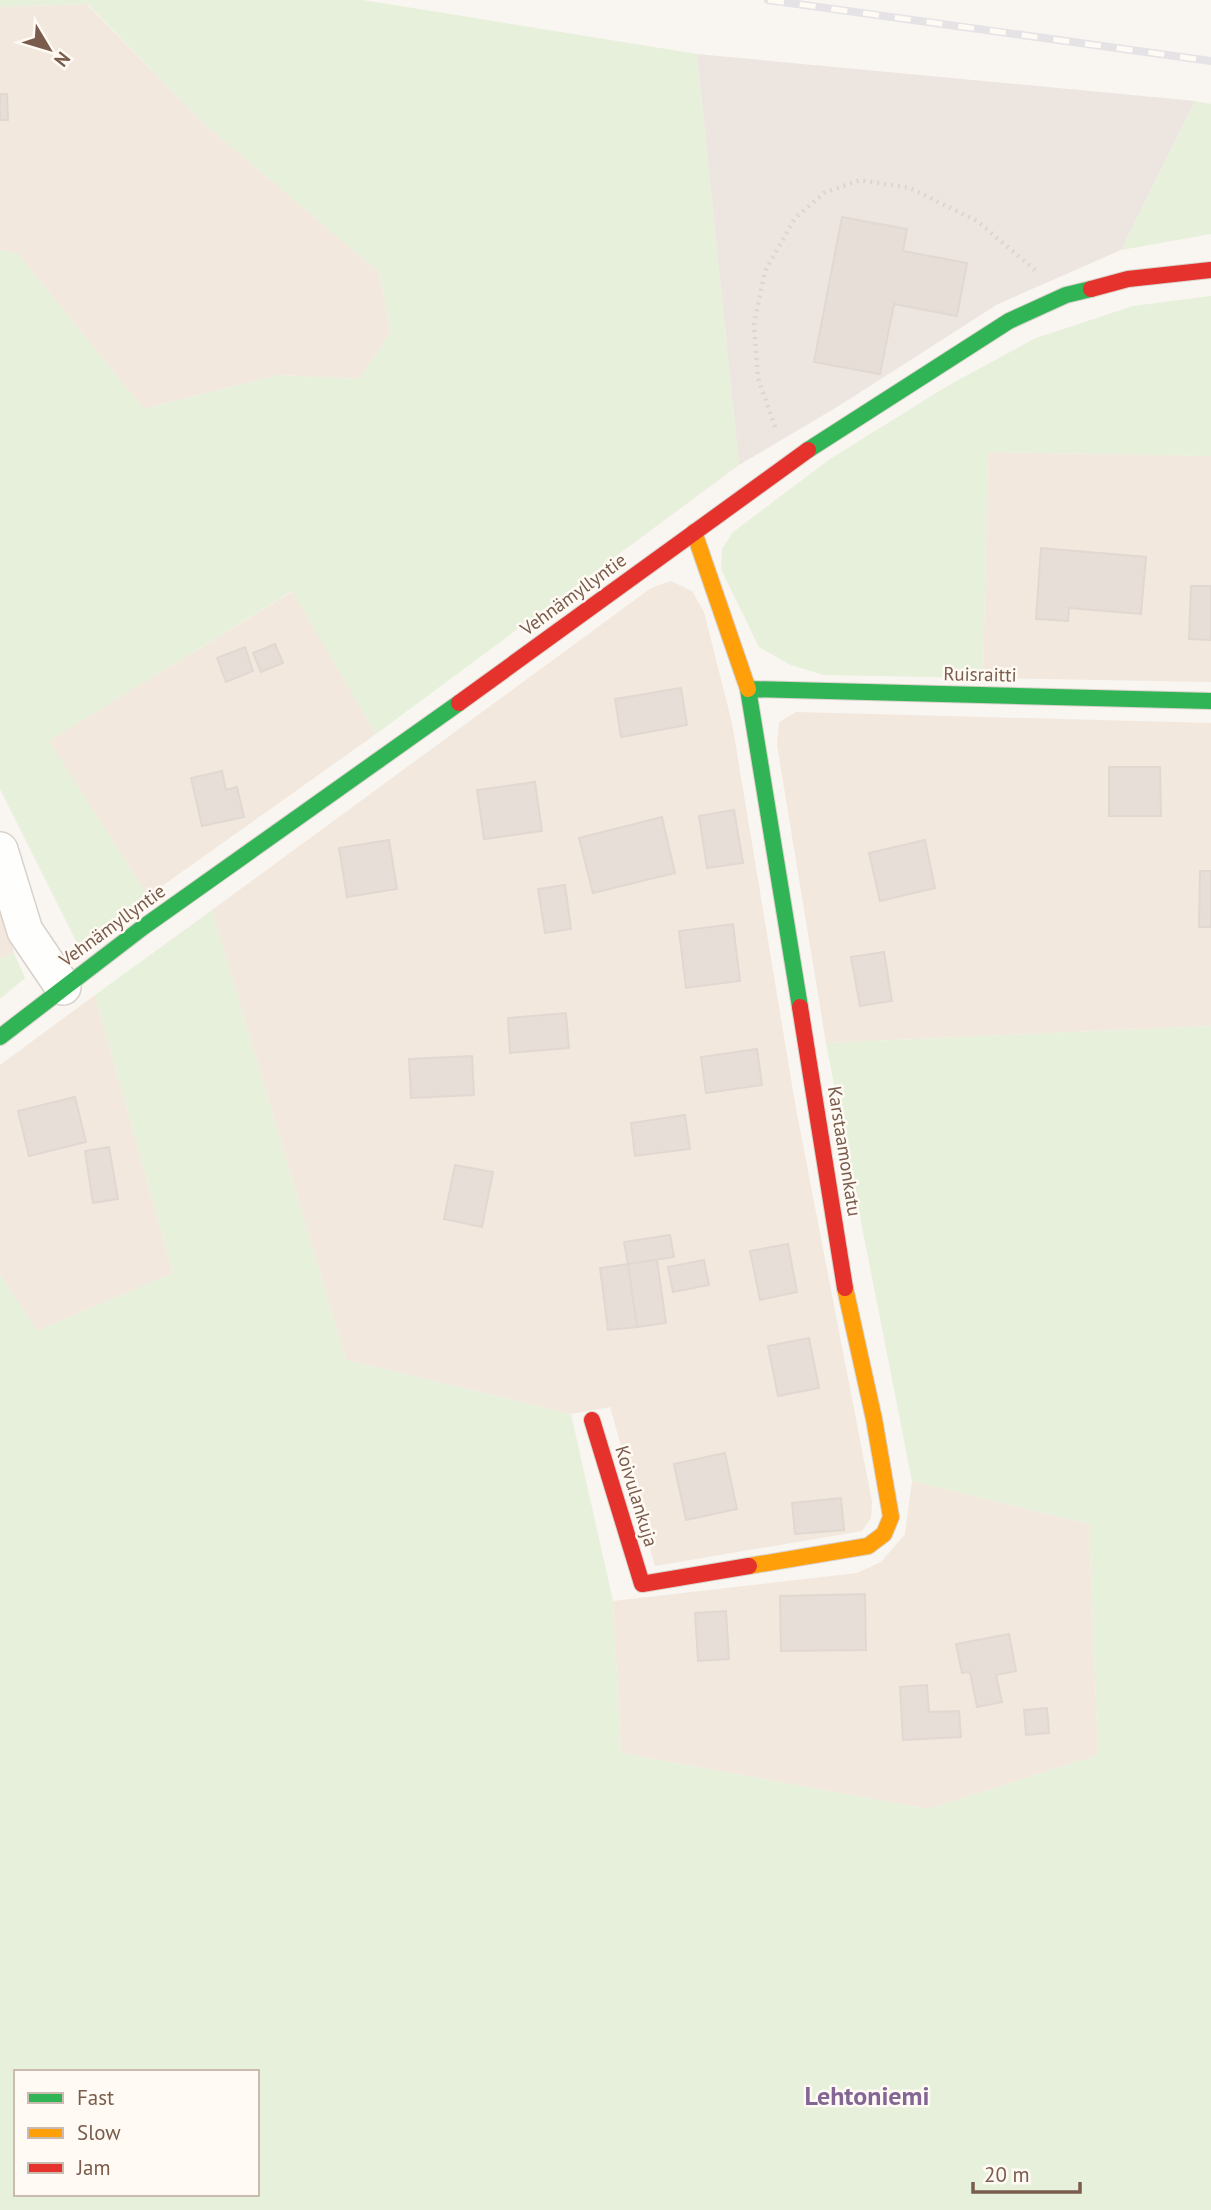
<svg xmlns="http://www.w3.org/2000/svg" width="1211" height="2210" font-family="'PT Sans',sans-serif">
  <rect width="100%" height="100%" fill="#f9f5f0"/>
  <path fill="#f2e8de" d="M 87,4 L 201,121 L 379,272 L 391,332 L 359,379 L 280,375 L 144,409 L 17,253 L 0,250 L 0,7 Z
    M 988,452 L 1211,456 L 1211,682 L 983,678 Z
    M 671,581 L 692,591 L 704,612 L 732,723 L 796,1109 L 872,1502 L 871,1518 L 862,1531 L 655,1566 L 610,1407 L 571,1414 L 346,1360 L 212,910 L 651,588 Z
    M 293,591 L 376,734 L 148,896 L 48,741 Z
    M 796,712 L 1211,723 L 1211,1026 L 826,1043 L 777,745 L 779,722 Z
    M 0,898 L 14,953 L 0,958 Z
    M 95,995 L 173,1273 L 37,1331 L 0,1275 L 0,1065 Z
    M 912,1481 L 1089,1524 L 1098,1755 L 928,1809 L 621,1753 L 613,1601 L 857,1573 L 881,1562 L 905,1534 Z"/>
  <path fill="#ede5e0" d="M 697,54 L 1195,101 L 1121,250 L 998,304 L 837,407 L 739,465 Z"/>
  <path fill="#e7f0db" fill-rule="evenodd" d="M 0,0 L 363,0 L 697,54 L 739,465 L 376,734 L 292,591 L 49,741 L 148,896 L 78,945 L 0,789 L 0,250 L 17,253 L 144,409 L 280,375 L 359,379 L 391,332 L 379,272 L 201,121 L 88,4 L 0,7 Z
    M 1195,101 L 1211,104 L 1211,234 L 1121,250 Z
    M 1211,296 L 1211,456 L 988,452 L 983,678 L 824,675 L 791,665 L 759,647 L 721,569 L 722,549 L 733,532 L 830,459 L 949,385 L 1036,338 L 1133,306 Z
    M 212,910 L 346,1360 L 571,1414 L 613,1601 L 621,1753 L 928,1809 L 1098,1755 L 1089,1524 L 912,1481 L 826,1043 L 1211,1026 L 1211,2210 L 0,2210 L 0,1275 L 37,1331 L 173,1273 L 95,995 ZM 16,2072 L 257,2072 L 257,2194 L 16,2194 Z
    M 14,953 L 25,978 L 0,999 L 0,958 Z"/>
  <path fill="#e6ded7" stroke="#e2d8d2" stroke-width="2" d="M 0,94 L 7,94 L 8,120 L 0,120 Z
    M 842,217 L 907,229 L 903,251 L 967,263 L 957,316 L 894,304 L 880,374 L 814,362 Z
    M 1041,548 L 1146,557 L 1141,614 L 1069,608 L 1068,621 L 1036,619 Z
    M 1191,586 L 1211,586 L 1211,640 L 1189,639 Z
    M 275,644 L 283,663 L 261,672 L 253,653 Z
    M 245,647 L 253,671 L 226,682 L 217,658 Z
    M 681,688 L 687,725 L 621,737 L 615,699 Z
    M 1109,767 L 1160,767 L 1161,816 L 1109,816 Z
    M 222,771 L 226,790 L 237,787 L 244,817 L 202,826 L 191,778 Z
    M 535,782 L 542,831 L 484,839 L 477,790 Z
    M 734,810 L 743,863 L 707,868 L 699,816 Z
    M 662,817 L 675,873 L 593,893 L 579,838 Z
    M 389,840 L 397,889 L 347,897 L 339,848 Z
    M 925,840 L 935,888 L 880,901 L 869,853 Z
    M 1200,871 L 1211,871 L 1211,927 L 1199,927 Z
    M 565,885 L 571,929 L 545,933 L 538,889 Z
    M 733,924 L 740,981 L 686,988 L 679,931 Z
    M 884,952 L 892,1001 L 860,1006 L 851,957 Z
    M 566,1013 L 569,1048 L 510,1053 L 508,1018 Z
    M 757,1049 L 762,1085 L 706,1093 L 701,1057 Z
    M 472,1056 L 474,1095 L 411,1098 L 409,1059 Z
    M 75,1097 L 86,1142 L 29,1156 L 18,1111 Z
    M 685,1115 L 690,1149 L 635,1156 L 631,1123 Z
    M 109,1147 L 118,1199 L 93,1203 L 85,1151 Z
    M 455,1165 L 493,1172 L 482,1227 L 444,1219 Z
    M 670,1235 L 674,1257 L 628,1264 L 624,1242 Z
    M 788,1244 L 797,1292 L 760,1300 L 750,1251 Z
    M 657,1260 L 666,1323 L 637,1327 L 628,1264 Z
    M 704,1260 L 709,1285 L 673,1292 L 668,1267 Z
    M 628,1264 L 637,1327 L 608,1330 L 600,1268 Z
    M 809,1338 L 819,1388 L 778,1396 L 768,1346 Z
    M 725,1453 L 737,1509 L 686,1520 L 674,1464 Z
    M 841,1498 L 844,1530 L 795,1534 L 792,1503 Z
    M 865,1594 L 866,1650 L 781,1651 L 780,1596 Z
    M 726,1611 L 729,1659 L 698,1661 L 695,1613 Z
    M 1009,1634 L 1016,1671 L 996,1675 L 1002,1702 L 977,1707 L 970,1672 L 962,1673 L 956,1644 Z
    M 927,1685 L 929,1712 L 959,1711 L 961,1737 L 903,1740 L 900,1687 Z
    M 1047,1708 L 1049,1733 L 1026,1735 L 1024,1710 Z"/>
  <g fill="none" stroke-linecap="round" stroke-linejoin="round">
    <defs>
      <path id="street" d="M 0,850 L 25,931 L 63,987"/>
      <path id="fast" d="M 808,450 L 1009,321 L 1066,295 L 1091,289
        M 748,689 L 1211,701
        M 748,689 L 800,1007
        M 0,1037 L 142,928 L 459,703"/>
      <path id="slow" d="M 694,532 L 748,689
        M 749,1566 L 868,1546 L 884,1534 L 891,1517 L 874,1419 L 845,1288"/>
      <path id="jam" d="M 1091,289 L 1128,279 L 1211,270
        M 459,703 L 808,450
        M 800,1007 L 845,1288
        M 592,1420 L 642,1584 L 749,1566"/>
    </defs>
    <use href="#street" stroke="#d7d1cb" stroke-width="38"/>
    <use href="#fast" stroke="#d9d2cb" stroke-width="18"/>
    <use href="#slow" stroke="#d9d2cb" stroke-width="18"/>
    <use href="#jam" stroke="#d9d2cb" stroke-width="18"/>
    <path stroke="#dcd5d0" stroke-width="4.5" stroke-dasharray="2 5" stroke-linecap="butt" d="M 775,427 L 758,378 L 754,324 L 765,271 L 795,218 L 824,193 L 860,180 L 910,188 L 977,221 L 1035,270"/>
    <use href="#street" stroke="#fefefd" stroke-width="35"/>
    <use href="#fast" stroke="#30b455" stroke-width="16"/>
    <use href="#slow" stroke="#ff9f0a" stroke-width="16"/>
    <use href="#jam" stroke="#e5322d" stroke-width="16"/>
    <defs>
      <path id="rail" d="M 768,0 L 1211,61"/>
    </defs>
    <use href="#rail" stroke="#e6e3e7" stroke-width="8"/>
    <use href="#rail" stroke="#fffaf3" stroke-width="5" stroke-dasharray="16" stroke-linecap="butt"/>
  </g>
  <g text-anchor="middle" stroke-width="5" stroke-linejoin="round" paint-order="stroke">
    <g font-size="19" fill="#7a5c4d" stroke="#fffaf3">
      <text transform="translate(573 594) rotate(-36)" y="7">Vehnämyllyntie</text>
      <text transform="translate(980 674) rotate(1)" y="7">Ruisraitti</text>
      <text transform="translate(112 925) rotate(-36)" y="7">Vehnämyllyntie</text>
      <text transform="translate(845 1151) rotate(81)" y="7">Karstaamonkatu</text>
      <text transform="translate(637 1496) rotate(73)" y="7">Koivulankuja</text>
    </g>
    <g font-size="26" font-weight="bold" fill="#846695" stroke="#fffaf3">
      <text x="867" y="2105">Lehtoniemi</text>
    </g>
  </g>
  <rect x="14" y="2070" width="245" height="126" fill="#fffaf3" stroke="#cabbb1" stroke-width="2"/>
  <rect x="28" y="2093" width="35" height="10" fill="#30b455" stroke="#cabbb1" stroke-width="2"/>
  <text x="77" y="2105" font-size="21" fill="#7a5c4d">Fast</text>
  <rect x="28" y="2128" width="35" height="10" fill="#ff9f0a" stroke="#cabbb1" stroke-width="2"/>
  <text x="77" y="2140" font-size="21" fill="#7a5c4d">Slow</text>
  <rect x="28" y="2163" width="35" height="10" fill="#e5322d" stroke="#cabbb1" stroke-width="2"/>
  <text x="77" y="2175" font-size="21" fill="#7a5c4d">Jam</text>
  <g transform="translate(49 49) rotate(128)" stroke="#fffaf3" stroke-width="5" paint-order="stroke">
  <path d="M0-5L12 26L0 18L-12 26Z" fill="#7a5c4d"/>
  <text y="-10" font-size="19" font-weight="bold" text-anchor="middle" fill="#7a5c4d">N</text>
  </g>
  <path d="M973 2182v10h107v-10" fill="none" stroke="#7a5c4d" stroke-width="3.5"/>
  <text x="984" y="2182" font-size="21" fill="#7a5c4d" stroke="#fffaf3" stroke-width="5" paint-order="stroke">20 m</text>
</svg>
